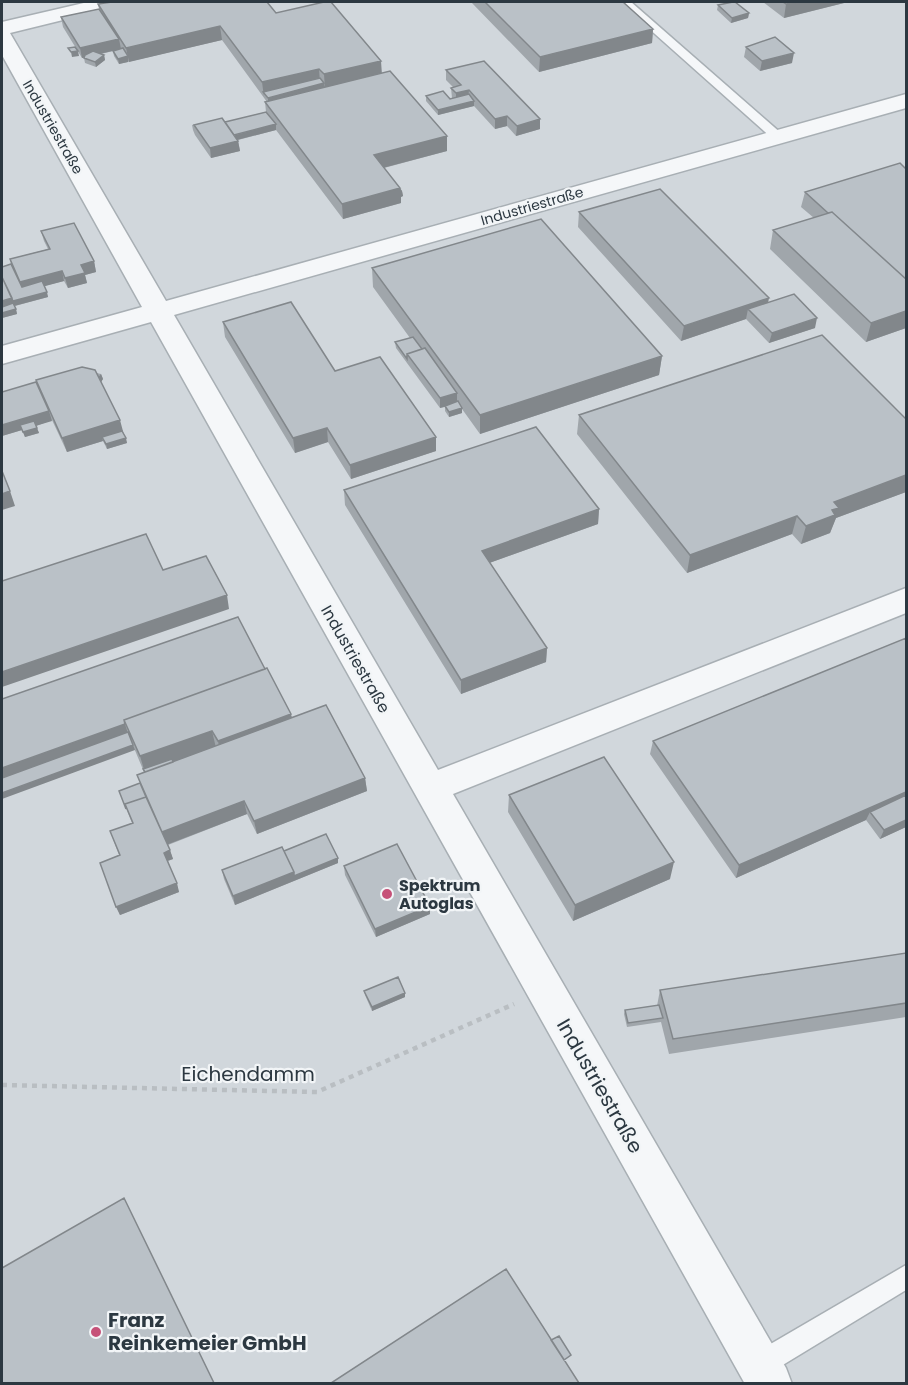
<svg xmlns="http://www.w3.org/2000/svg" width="908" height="1385" font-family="Poppins,sans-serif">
  <rect width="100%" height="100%" fill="#e3e7ea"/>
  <path fill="#d1d7dc" d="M 2,2 L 906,2 L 906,1383 L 2,1383 Z"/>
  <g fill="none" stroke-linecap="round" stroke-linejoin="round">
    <defs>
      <path id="lane" d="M 619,2 L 631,2 L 782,134 L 782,140 L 774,140 Z
        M 906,1265 L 906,1290 L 768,1374 L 759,1377 L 750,1374 L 747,1365 L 750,1356 Z"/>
      <path id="street" d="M 88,2 L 123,2 L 120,6 L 10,33 L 166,301 L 906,94 L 906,108 L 174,315 L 438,770 L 906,588 L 906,613 L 453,794 L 786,1368 L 792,1384 L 745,1384 L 151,322 L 2,364 L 2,346 L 142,307 L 2,55 L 2,22 Z"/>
    </defs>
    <use href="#lane" stroke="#a8afb4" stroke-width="3"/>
    <use href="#street" stroke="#a8afb4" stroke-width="3"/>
    <path stroke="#b9bec2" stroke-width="4.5" stroke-dasharray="5 5" stroke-linecap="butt" d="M 2,1085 L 317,1092 L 514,1004"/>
    <use href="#lane" fill="#f5f7f9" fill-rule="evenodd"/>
    <use href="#street" fill="#f5f7f9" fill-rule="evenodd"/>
  </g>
  <path fill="#a0a6ab" d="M 471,2 L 623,2 L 653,29 L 652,43 L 539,72 Z
    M 763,2 L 848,2 L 784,18 Z
    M 98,4 L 276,13 L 382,73 L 447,151 L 384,168 L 402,191 L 403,196 L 401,197 L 401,203 L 343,219 L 276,130 L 238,140 L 240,151 L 211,158 L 195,135 L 193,130 L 192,125 L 225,122 L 266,112 L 265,102 L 267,102 L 222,40 L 119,64 L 114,56 L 113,51 L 101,54 L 104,55 L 105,60 L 96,67 L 85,63 L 84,58 L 82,58 L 63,27 L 61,17 L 99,9 Z
    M 718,5 L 749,13 L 748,18 L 731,23 L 717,10 Z
    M 746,47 L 792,63 L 760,71 L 744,57 Z
    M 446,70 L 540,129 L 516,136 L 507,126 L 495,129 L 474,106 L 438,115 L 426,101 L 426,96 L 452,98 L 451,88 L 453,87 L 446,80 Z
    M 906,169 L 906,328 L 866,342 L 770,249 L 773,230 L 814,218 L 801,207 L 805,192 Z
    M 579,212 L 768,303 L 815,328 L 769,343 L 746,319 L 681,341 L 578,227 Z
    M 41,231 L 94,261 L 96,272 L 85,275 L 87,283 L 68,288 L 64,281 L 44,286 L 48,297 L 15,306 L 17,314 L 2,318 L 2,267 L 11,264 L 10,259 L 48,249 L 44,241 Z
    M 372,268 L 662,356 L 659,375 L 480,434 L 462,409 L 462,413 L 449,417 L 445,411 L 445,407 L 440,408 L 396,348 L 395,342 L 410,338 L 373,287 Z
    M 223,322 L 335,371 L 436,437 L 436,451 L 351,479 L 328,442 L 295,453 L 225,337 Z
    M 97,373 L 101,374 L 103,379 L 101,382 L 127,443 L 107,449 L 103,441 L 67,452 L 52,420 L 36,426 L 39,433 L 25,437 L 22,430 L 2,436 Z
    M 579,415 L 906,419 L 906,492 L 836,518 L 830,533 L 801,544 L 792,534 L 687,573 L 577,434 Z
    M 344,490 L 599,509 L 598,524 L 489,563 L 547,648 L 546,662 L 461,694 L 345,505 Z
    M 906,638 L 906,827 L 880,839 L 866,820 L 736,878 L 650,754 L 653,741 Z
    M 265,669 L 292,717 L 365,778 L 367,791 L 257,834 L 247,814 L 168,845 L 173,859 L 168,861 L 179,892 L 120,915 L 100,863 L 119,855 L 110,831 L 132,823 L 119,791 L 140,784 L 137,775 L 144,772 L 134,748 L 135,750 L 2,699 Z
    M 509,795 L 670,879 L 573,921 L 508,812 Z
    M 284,851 L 338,863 L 235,905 L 224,879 L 222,870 Z
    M 344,866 L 430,914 L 376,937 L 345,875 Z
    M 906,953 L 906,1017 L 669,1054 L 661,1022 L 627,1027 L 624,1014 L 625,1010 L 657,1006 L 660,990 Z
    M 364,991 L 405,993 L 405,997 L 372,1011 L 365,995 Z"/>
  <path fill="#82878b" d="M 797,2 L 848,2 L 784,18 L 786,4 Z
    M 749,13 L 748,18 L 731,23 L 732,18 Z
    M 220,26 L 222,40 L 129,62 L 126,48 Z
    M 653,29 L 652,43 L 539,72 L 540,57 Z
    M 119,39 L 121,49 L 82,58 L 80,48 Z
    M 78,51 L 79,56 L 72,57 L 71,52 Z
    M 794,53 L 792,63 L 760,71 L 762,61 Z
    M 104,55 L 105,60 L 96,67 L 95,62 Z
    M 128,56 L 128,62 L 119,64 L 118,59 Z
    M 381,61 L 382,75 L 325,89 L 324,74 Z
    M 319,69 L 320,83 L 263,92 L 264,97 L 262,82 Z
    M 324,83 L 325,89 L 268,103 L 268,98 Z
    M 469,90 L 468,100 L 456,103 L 456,93 Z
    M 474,101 L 474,106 L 438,115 L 438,110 Z
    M 507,116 L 507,126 L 495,129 L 495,119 Z
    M 540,119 L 540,129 L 516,136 L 517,126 Z
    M 276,124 L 276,130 L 233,141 L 232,136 Z
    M 447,136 L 447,151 L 375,170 L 374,155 Z
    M 238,141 L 240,151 L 211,158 L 210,148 Z
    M 400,188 L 402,191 L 403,196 L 401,197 L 401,203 L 343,219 L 342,204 Z
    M 94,261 L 96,272 L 85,275 L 87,283 L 68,288 L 65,278 L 81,265 Z
    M 62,271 L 64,281 L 23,292 L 20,282 Z
    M 47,292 L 48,297 L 14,306 L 2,312 L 2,301 Z
    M 769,298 L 766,313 L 748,309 L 746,319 L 681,341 L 684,326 Z
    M 16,309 L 17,314 L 2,318 L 2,313 Z
    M 906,311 L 906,328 L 866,342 L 871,323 Z
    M 817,318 L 815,328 L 769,343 L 772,333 Z
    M 662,356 L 659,375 L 480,434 L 480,415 Z
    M 101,374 L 103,379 L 99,385 L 97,379 Z
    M 457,393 L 457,403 L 440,408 L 440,398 Z
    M 462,408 L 462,413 L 449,417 L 449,412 Z
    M 49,411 L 52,421 L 22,430 L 20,425 L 22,430 L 2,436 L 2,425 Z
    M 120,420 L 124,435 L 102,437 L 103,441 L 67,452 L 62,438 Z
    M 37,428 L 39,433 L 25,437 L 23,432 Z
    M 327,428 L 328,442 L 295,453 L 293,438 Z
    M 436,437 L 436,451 L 351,479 L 350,465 Z
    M 126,438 L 127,443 L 107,449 L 106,444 Z
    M 906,475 L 906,492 L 836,518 L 830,533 L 801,544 L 806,526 L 834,502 Z
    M 10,491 L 15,506 L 2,510 L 2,494 Z
    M 599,509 L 598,524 L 481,566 L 482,551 Z
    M 797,516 L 792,534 L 687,573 L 690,555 Z
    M 227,595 L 229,609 L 2,687 L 2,672 Z
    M 547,648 L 546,662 L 461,694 L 461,680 Z
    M 291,714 L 294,731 L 221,758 L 218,741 Z
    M 125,724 L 129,737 L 2,784 L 2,768 Z
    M 212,731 L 216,748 L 145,773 L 140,756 Z
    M 133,745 L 135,750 L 2,799 L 2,793 Z
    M 365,778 L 367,791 L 257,834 L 254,821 Z
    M 906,792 L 906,802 L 870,812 L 866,820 L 736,878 L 739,865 Z
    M 244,801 L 247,814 L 166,845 L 162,832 Z
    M 906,820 L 906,827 L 880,839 L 884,830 Z
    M 170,850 L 173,859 L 167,861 L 164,853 Z
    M 338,858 L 338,863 L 235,905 L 233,896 L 294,872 Z
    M 674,862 L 670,879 L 573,921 L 575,905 Z
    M 177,883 L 179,892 L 120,915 L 116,907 Z
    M 430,906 L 430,914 L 376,937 L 375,929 Z
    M 405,993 L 405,997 L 372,1011 L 372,1007 Z"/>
  <path fill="#bac1c7" stroke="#82878b" stroke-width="1.5" d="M 112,2 L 267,2 L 276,13 L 324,2 L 331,2 L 381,61 L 324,74 L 319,69 L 262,82 L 220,26 L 126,48 L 98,4 Z
    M 485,2 L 623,2 L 653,29 L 540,57 Z
    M 733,2 L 735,2 L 749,13 L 732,18 L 718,5 Z
    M 783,2 L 797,2 L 786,4 Z
    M 99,9 L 119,39 L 80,48 L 61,17 Z
    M 775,37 L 794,53 L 762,61 L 746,47 Z
    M 75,47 L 78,51 L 71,52 L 68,48 Z
    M 123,48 L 128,56 L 118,59 L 113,51 Z
    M 93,51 L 104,55 L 95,62 L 84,58 L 85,55 Z
    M 484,61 L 540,119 L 517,126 L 507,116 L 495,119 L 469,90 L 456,93 L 451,88 L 461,85 L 446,70 Z
    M 390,71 L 447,136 L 374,155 L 400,188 L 342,204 L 265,102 Z
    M 320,78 L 324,83 L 268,98 L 263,92 Z
    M 443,91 L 450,99 L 469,94 L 474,101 L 438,110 L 426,96 Z
    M 266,112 L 276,124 L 234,135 L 225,122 Z
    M 222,118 L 238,141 L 210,148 L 194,125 Z
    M 900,163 L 906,169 L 906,279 L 832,212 L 828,213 L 805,192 Z
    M 660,189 L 769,298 L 684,326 L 579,212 Z
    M 832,212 L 906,279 L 906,311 L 871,323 L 773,230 Z
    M 541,219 L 662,356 L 480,415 L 372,268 Z
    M 74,223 L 94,261 L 81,265 L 85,273 L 65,278 L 62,271 L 20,282 L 10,259 L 50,249 L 41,231 Z
    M 11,264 L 22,287 L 42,281 L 47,292 L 13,301 L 2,277 L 2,267 Z
    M 2,277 L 12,298 L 2,301 Z
    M 794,294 L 817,318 L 772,333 L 748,309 Z
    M 291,302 L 335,371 L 380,357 L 436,437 L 350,465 L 327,428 L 293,438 L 223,322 Z
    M 13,303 L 16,309 L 2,313 L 2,307 Z
    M 822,335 L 906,419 L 906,475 L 834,502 L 839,508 L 832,510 L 835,515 L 806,526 L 797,516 L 690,555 L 579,415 Z
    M 413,337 L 422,349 L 407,354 L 407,359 L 395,342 Z
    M 425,348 L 457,393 L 440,398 L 407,354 Z
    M 82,367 L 95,370 L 120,420 L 62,438 L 36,380 Z
    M 36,382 L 49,411 L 2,425 L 2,392 Z
    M 458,401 L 462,408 L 449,412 L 445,406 Z
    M 34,421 L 37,428 L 23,432 L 20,425 Z
    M 536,427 L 599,509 L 482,551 L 547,648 L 461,680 L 344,490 Z
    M 122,431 L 126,438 L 106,444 L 102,437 Z
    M 2,471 L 10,491 L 2,494 Z
    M 146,534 L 163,570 L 206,556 L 227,595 L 2,672 L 2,581 Z
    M 238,617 L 265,669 L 124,720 L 125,724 L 2,768 L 2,699 Z
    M 906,638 L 906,792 L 739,865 L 653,741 Z
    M 267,668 L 291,714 L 218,741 L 212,731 L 140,756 L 124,720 Z
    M 326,705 L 365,778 L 254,821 L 244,801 L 162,832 L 137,775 Z
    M 128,732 L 133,745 L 2,793 L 2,778 Z
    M 604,757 L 674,862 L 575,905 L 509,795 Z
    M 172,759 L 173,762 L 145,772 L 143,769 Z
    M 140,783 L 146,797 L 125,804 L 126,809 L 119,791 Z
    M 906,795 L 906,820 L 884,830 L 870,812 Z
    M 146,797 L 170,850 L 164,853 L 177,883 L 116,907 L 100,863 L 120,855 L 110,831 L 133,823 L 125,804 Z
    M 326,834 L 338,858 L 294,876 L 294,872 L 284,851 Z
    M 397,844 L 430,906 L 375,929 L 344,866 Z
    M 282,847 L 294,872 L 233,896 L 222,870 Z
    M 906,953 L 906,1003 L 673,1039 L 660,990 Z
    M 398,977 L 405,993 L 372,1007 L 364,991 Z
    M 659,1005 L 663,1018 L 628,1023 L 625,1010 Z
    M 124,1198 L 214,1383 L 2,1383 L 2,1268 Z
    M 506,1269 L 579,1383 L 331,1383 Z
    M 559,1336 L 571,1355 L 564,1360 L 551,1340 Z"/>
  <g fill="#c65178" stroke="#f2f5f7" stroke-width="2">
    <circle cx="387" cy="894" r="6"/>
    <circle cx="96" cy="1332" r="6"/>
  </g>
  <g text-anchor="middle" stroke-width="4.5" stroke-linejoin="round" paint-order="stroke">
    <g font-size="14" fill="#2c3841" stroke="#f2f5f7">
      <text transform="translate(53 127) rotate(60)" y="5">Industriestraße</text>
      <text transform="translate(532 206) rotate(-16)" y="5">Industriestraße</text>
    </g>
    <g font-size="16" fill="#2c3841" stroke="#f2f5f7">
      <text transform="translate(356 659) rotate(60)" y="6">Industriestraße</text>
    </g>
    <g font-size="16" font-weight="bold" fill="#2c3841" stroke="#f2f5f7" text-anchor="start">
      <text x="399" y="891">Spektrum<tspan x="399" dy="18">Autoglas</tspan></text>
    </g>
    <g font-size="20" fill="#2c3841" stroke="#f2f5f7">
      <text x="248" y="1081">Eichendamm</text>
      <text transform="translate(600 1086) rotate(60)" y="7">Industriestraße</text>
    </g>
    <g font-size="20" font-weight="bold" fill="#2c3841" stroke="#f2f5f7" text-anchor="start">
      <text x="108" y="1327">Franz<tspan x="108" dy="23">Reinkemeier GmbH</tspan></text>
    </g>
  </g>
  <rect width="908" height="1385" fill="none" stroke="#2c3841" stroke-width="6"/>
</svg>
